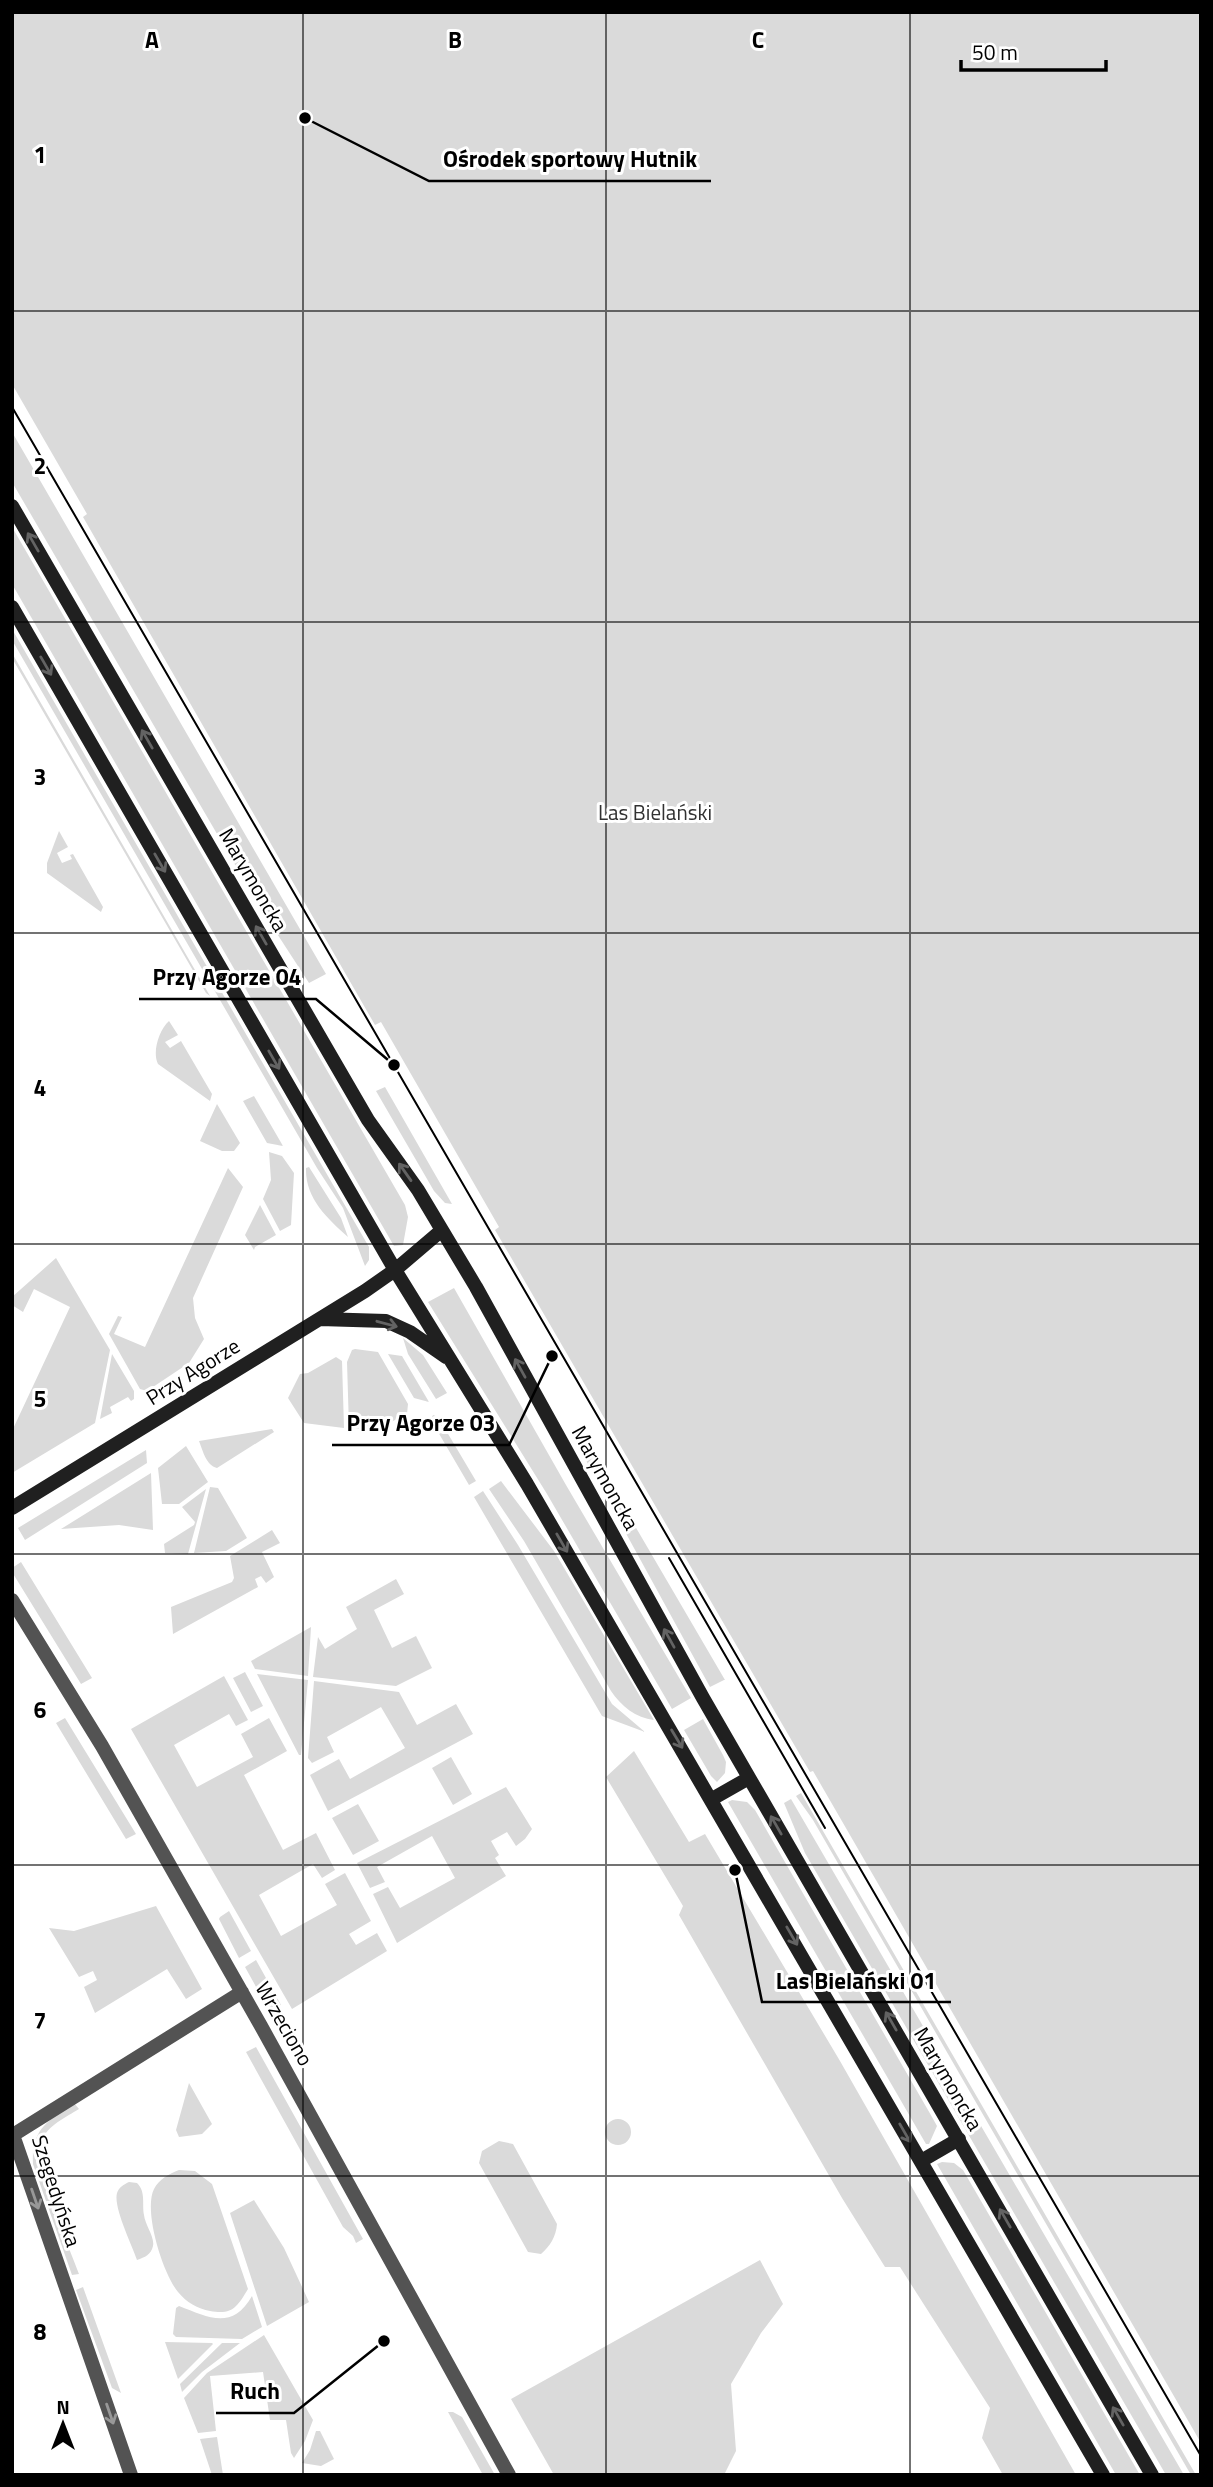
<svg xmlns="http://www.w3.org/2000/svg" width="1213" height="2487" font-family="'Titillium Web',sans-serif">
  <rect width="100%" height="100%" fill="#fff"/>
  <path fill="#dadada" d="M 12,12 L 1201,12 L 1201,2443 L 813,1771 L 810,1772 L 495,1230 L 499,1227 L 381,1022 L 375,1025 L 83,517 L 87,514 L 12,384 Z
    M 12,432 L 326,974 L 309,983 L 259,906 L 12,482 Z
    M 12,527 L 405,1205 L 408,1217 L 403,1245 L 394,1246 L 12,584 Z
    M 12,629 L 369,1247 L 369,1260 L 365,1266 L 343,1208 L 317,1168 L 12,640 Z
    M 12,653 L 210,996 L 206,993 L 12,658 Z
    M 59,831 L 68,847 L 57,853 L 62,863 L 72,859 L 70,855 L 73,854 L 103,907 L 101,912 L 47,873 L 47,863 Z
    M 169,1021 L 178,1035 L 165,1042 L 170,1048 L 181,1041 L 212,1094 L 210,1101 L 158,1064 C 152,1052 159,1030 169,1021 Z
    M 385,1087 L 452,1204 L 445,1203 L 434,1191 L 376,1091 Z
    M 254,1096 L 283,1146 L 267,1143 L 243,1101 Z
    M 217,1104 L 240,1143 L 234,1151 L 222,1151 L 200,1141 Z
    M 269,1152 L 282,1156 L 294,1173 L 291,1225 L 280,1231 L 263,1199 L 271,1180 Z
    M 309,1167 L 341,1218 L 348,1237 C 327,1218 305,1198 306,1168 Z
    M 228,1168 L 243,1187 L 193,1298 L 195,1318 L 204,1339 L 189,1363 L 147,1391 L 140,1389 L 109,1334 L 118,1316 L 122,1317 L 114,1334 L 145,1347 Z
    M 260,1205 L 276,1235 L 255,1247 L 254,1250 L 245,1235 Z
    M 56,1258 L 110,1350 L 95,1423 L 12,1473 L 12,1431 L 70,1307 L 34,1289 L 23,1312 L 12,1305 L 12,1297 Z
    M 454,1288 L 566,1485 L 691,1698 L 672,1709 L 547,1494 L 428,1302 Z
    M 403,1338 L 423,1355 L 447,1393 L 436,1399 L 408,1354 Z
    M 355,1349 L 378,1352 L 408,1404 L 407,1414 L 375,1430 L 349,1428 L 347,1362 L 352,1350 Z
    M 112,1354 L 134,1391 L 134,1399 L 131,1401 L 128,1397 L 110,1407 L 112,1413 L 100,1419 Z
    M 388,1354 L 402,1356 L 429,1402 L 414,1398 Z
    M 336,1357 L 342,1361 L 344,1428 L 304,1423 L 288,1398 L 300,1374 L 308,1373 Z
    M 433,1415 L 438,1417 L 476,1481 L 469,1485 L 431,1420 Z
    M 272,1429 L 274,1432 L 217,1468 C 206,1465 203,1451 199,1441 Z
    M 186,1446 L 208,1482 L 179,1504 L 162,1504 L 158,1468 Z
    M 590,1449 L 725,1680 L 724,1680 L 710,1687 L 582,1453 Z
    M 146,1450 L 147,1463 L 25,1540 L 18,1528 Z
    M 151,1473 L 153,1530 L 119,1525 L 61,1529 Z
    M 501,1481 L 554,1551 L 654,1720 C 636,1718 621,1706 611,1691 L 524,1541 L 489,1489 Z
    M 210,1487 L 218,1488 L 247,1538 L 226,1551 L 194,1553 Z
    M 206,1489 L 188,1554 L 165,1553 L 164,1544 L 194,1525 L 195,1522 L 182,1507 Z
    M 483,1491 L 518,1545 L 612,1704 L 645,1732 L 602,1716 L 474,1497 Z
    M 272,1530 L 280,1543 L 262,1552 L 274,1577 L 266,1583 L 261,1576 L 255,1579 L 258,1587 L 173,1634 L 171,1607 L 232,1582 L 234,1578 L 230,1556 Z
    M 21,1562 L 92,1678 L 81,1684 L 12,1572 L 12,1568 Z
    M 396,1579 L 404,1594 L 374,1610 L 392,1648 L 416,1636 L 432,1668 L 396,1686 L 313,1677 L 318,1637 L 325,1649 L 357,1629 L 346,1607 Z
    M 311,1627 L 308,1676 L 255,1669 L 251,1661 Z
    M 245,1672 L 263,1706 L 251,1712 L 233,1678 Z
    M 257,1674 L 308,1680 L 301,1755 L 299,1755 Z
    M 224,1676 L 248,1720 L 236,1726 L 229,1714 L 174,1745 L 197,1787 L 253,1757 L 241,1734 L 269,1718 L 287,1751 L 244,1775 L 283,1850 L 316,1833 L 335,1870 L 322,1878 L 313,1864 L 259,1895 L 281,1936 L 337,1905 L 325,1884 L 345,1873 L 371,1921 L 349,1934 L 356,1945 L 377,1933 L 387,1951 L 292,2009 L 131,1729 Z
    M 314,1681 L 399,1692 L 417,1725 L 456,1704 L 473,1734 L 328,1811 L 310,1775 L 339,1759 L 350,1779 L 405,1748 L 381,1707 L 327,1737 L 334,1752 L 312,1763 L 308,1758 Z
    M 65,1718 L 136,1834 L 126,1839 L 56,1723 Z
    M 703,1719 L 723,1755 L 726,1762 L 725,1773 L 717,1782 L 711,1776 L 684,1730 Z
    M 634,1751 L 689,1842 L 705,1834 L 840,2061 L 1076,2475 L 1003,2475 L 982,2438 L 990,2408 L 900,2267 L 885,2267 L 842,2198 L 679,1915 L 683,1906 L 606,1777 Z
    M 451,1757 L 472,1794 L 453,1805 L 432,1768 Z
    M 506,1787 L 532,1829 L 525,1839 L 516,1846 L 507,1832 L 491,1841 L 499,1855 L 495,1858 L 506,1876 L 397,1943 L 373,1894 L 388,1887 L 400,1908 L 455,1878 L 432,1836 L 377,1867 L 385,1882 L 370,1888 L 357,1863 Z
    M 801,1793 L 1196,2475 L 1191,2475 L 813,1820 L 796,1796 Z
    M 791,1799 L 1184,2475 L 1166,2475 L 805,1853 L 784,1803 Z
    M 732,1800 L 747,1802 L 755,1810 L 932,2117 L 937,2126 L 929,2144 L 926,2144 L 728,1802 Z
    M 358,1804 L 379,1841 L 353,1855 L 332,1818 Z
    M 156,1906 L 202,1989 L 186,1999 L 167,1969 L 95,2013 L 84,1987 L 97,1980 L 93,1971 L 79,1977 L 49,1928 L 74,1931 Z
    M 229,1911 L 251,1951 L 239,1958 L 219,1919 L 220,1917 Z
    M 256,1960 L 281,2005 L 270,2012 L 245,1967 Z
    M 256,2047 L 363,2239 L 356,2243 L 353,2236 L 343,2227 L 246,2052 Z
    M 189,2083 L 212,2124 L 202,2134 L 179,2137 L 176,2130 Z
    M 74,2103 L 79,2109 C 66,2117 47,2126 42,2140 C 32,2165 69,2246 79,2274 L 72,2275 L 33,2164 C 31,2129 48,2121 74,2103 Z
    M605 2132a13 13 0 1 1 26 0a13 13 0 1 1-26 0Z
    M 499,2141 L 513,2144 L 557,2224 C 556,2237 550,2246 541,2254 L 528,2252 L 479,2163 L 482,2151 Z
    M 942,2162 L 954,2163 L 963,2170 L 1140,2475 L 1116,2475 L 937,2164 Z
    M 179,2170 L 195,2171 L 212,2184 L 248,2289 C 237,2307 233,2315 210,2311 C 198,2309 186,2302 178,2292 C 163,2274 143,2211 154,2189 C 159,2179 169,2174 179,2170 Z
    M 129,2182 L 137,2183 C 146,2192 142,2203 144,2215 C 145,2225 155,2237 153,2246 C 151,2255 145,2257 137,2260 C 132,2245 113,2207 117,2193 C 119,2187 123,2185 129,2182 Z
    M 254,2200 L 284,2248 L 309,2302 L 267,2326 L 230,2213 Z
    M 760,2260 L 783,2304 L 761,2333 L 731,2384 L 736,2451 L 724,2475 L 554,2475 L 511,2399 Z
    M 83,2287 L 121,2393 L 112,2388 L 76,2290 Z
    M 252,2296 L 262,2327 L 242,2339 L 176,2337 L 173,2334 L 176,2308 L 179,2306 C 208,2317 232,2331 252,2296 Z
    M 264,2335 L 313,2420 L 305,2441 L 294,2458 L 291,2453 L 286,2420 L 270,2420 L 263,2372 L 210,2376 L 216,2431 L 198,2433 L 184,2398 L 207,2373 Z
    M 165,2342 L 212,2343 L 213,2344 L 178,2379 Z
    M 222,2343 L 240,2343 L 202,2372 L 182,2392 L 180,2384 Z
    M 448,2412 L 453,2412 L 462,2417 L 495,2475 L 483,2475 Z
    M 316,2431 L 320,2431 L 334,2459 L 321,2466 L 302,2463 L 310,2450 Z
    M 217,2437 L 223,2475 L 212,2475 L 200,2439 Z"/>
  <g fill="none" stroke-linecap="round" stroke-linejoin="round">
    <path stroke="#535353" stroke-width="14" d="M 12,1600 L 102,1746 L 261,2026 L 509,2475
      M 131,2475 L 13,2135 L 242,1992"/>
    <path stroke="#202020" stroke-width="14" d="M 12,506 L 332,1058 L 368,1120 L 418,1190 L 476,1287 L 703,1698 L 1152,2475
      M 12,607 L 395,1270 L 527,1484 L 1103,2475
      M 320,1319 L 386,1321 L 410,1332 L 446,1357
      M 12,1508 L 365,1291 L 395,1270 L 442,1230
      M 712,1799 L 749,1778
      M 921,2161 L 959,2139"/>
    <path stroke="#000" stroke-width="2" d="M 12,407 L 1201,2456
      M 669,1558 L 825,1828"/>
  </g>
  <defs><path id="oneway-shaft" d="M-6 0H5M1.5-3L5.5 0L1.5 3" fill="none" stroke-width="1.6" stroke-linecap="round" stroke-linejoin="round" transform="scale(1.75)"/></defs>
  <g stroke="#636363">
    <use href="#oneway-shaft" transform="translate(33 542) rotate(-120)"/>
    <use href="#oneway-shaft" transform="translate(46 666) rotate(60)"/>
    <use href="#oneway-shaft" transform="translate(147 739) rotate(-120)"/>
    <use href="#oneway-shaft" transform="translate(160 863) rotate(60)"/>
    <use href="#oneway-shaft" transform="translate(261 935) rotate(-120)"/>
    <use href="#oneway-shaft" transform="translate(274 1060) rotate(60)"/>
    <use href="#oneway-shaft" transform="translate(405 1172) rotate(-125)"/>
    <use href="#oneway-shaft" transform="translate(387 1324) rotate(15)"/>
    <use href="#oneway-shaft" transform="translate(520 1368) rotate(-119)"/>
    <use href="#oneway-shaft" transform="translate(562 1543) rotate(60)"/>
    <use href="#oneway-shaft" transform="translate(669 1638) rotate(-119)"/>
    <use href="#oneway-shaft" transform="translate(677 1739) rotate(59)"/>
    <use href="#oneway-shaft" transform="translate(776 1825) rotate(-120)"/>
    <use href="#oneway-shaft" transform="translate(792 1936) rotate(60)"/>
    <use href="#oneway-shaft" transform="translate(891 2021) rotate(-120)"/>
    <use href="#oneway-shaft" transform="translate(905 2133) rotate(60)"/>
    <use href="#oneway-shaft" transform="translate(1005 2218) rotate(-120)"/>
    <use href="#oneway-shaft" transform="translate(1118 2416) rotate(-120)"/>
  </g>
  <g stroke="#989898">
    <use href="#oneway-shaft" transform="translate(35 2199) rotate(71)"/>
    <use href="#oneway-shaft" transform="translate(110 2414) rotate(71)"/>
  </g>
  <path fill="none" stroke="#000" stroke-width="2" stroke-opacity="0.55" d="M 303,12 L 303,2475M 606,12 L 606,2475M 910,12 L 910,2475M 12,311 L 1201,311M 12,622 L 1201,622M 12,933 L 1201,933M 12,1244 L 1201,1244M 12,1554 L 1201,1554M 12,1865 L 1201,1865M 12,2176 L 1201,2176"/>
  <g text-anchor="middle" stroke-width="6" stroke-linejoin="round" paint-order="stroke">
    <g font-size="21" fill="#313131" stroke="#fff">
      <text x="655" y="820">Las Bielański</text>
    </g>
    <g font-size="21" fill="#000" stroke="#fff">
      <text transform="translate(253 880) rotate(60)" y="7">Marymoncka</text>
      <text transform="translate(193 1372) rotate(-32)" y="7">Przy Agorze</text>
      <text transform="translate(605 1478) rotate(61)" y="7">Marymoncka</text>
      <text transform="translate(284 2024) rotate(60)" y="7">Wrzeciono</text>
      <text transform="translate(948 2079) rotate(60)" y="7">Marymoncka</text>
      <text transform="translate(56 2191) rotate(72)" y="7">Szegedyńska</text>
    </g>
  </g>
  <g font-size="23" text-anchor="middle" font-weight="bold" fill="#000" stroke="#fff" stroke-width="6" stroke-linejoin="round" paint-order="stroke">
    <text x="152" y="48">A</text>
    <text x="455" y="48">B</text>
    <text x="758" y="48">C</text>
    <text x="40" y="163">1</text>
    <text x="40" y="474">2</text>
    <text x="40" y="785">3</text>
    <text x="40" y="1096">4</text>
    <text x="40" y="1407">5</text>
    <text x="40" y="1718">6</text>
    <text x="40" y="2029">7</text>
    <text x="40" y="2340">8</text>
  </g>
  <path fill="none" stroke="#000" stroke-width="2.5" d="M305 118L429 181H711M394 1065L316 999H139M552 1356L509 1445H332M735 1870L762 2002H951M384 2341L294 2413H216"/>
  <g fill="#000" stroke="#fff" stroke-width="2.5">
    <circle cx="305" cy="118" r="7"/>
    <circle cx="394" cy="1065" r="7"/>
    <circle cx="552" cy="1356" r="7"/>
    <circle cx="735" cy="1870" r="7"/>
    <circle cx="384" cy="2341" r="7"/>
  </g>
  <g font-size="23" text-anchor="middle" font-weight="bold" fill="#000" stroke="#fff" stroke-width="6" stroke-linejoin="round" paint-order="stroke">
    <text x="570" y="167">Ośrodek sportowy Hutnik</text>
    <text x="227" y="985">Przy Agorze 04</text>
    <text x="421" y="1431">Przy Agorze 03</text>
    <text x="856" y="1989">Las Bielański 01</text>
    <text x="255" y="2399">Ruch</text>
  </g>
  <rect width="1213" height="2487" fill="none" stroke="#000000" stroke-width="28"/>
  <g transform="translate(63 2424)" stroke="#ffffff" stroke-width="5" paint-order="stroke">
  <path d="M0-5L12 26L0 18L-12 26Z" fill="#000000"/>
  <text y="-10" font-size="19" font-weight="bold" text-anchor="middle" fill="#000000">N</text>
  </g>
  <path d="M961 60v10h145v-10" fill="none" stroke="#000000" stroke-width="3.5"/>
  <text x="972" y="60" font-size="21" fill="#000000" stroke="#ffffff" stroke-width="5" paint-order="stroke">50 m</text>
</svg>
